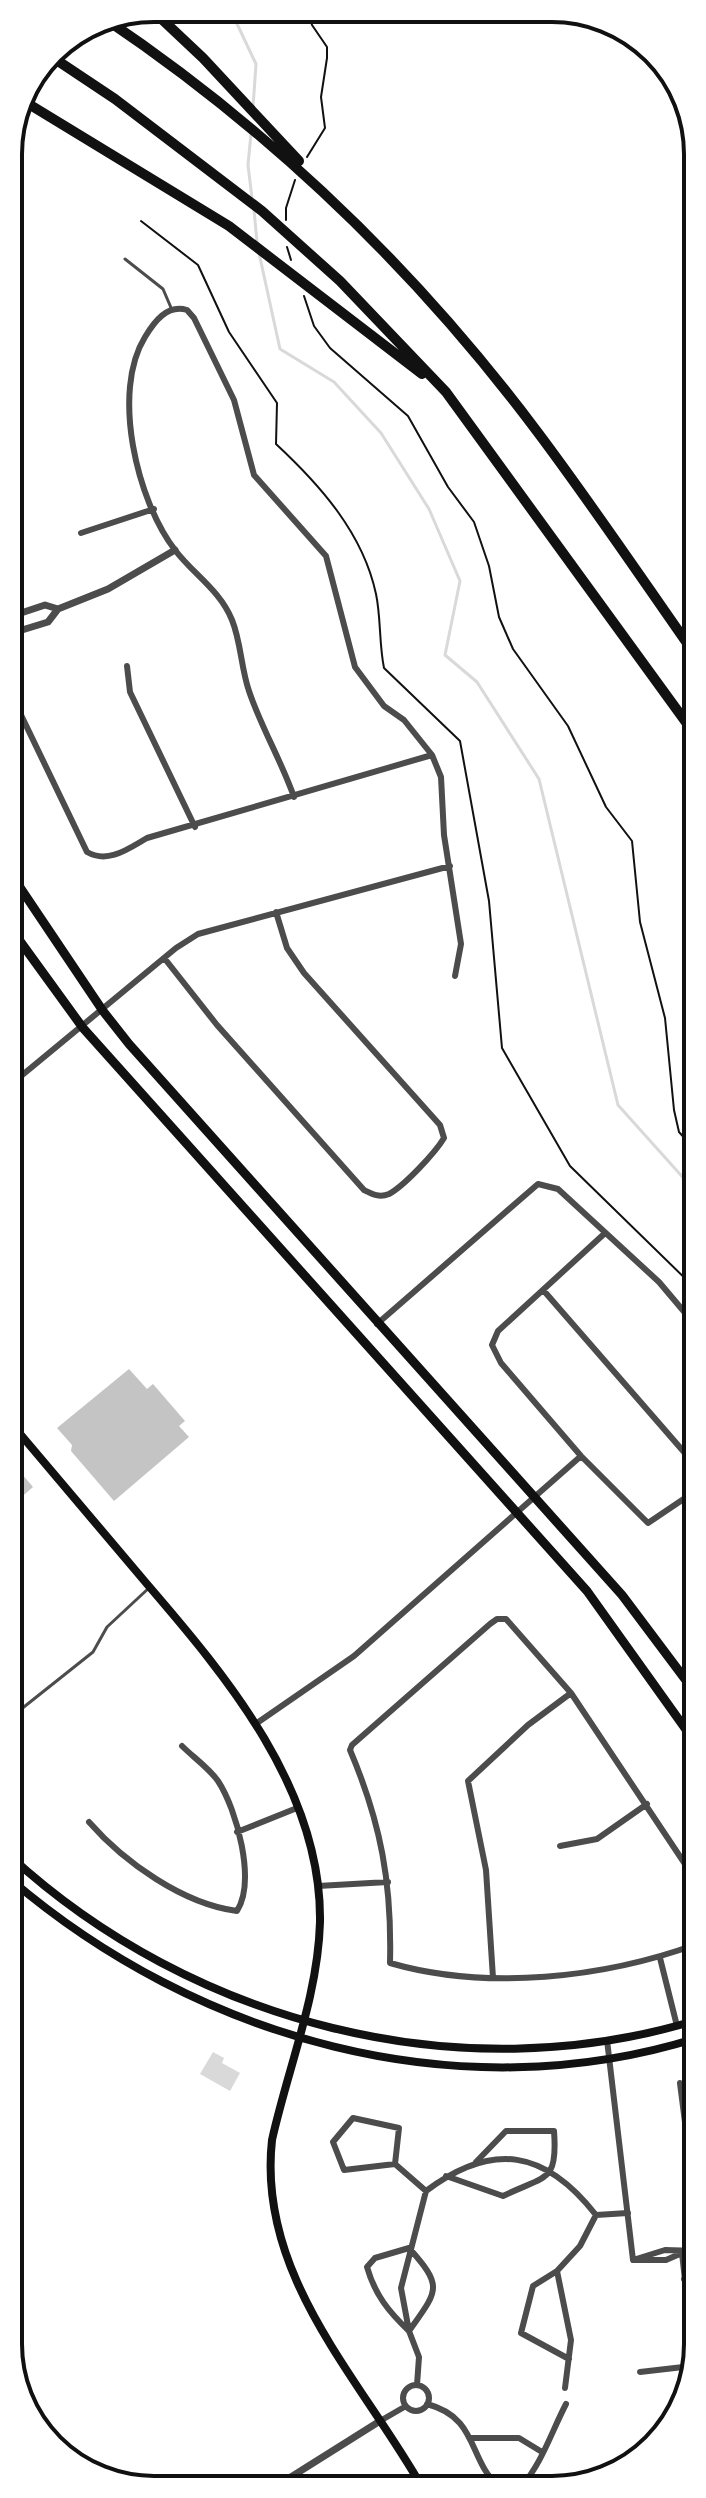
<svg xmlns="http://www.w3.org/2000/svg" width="706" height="2498" font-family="Overpass,sans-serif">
  <rect width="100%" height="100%" fill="#fff"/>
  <path fill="#d9d9d9" d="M 213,2052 L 224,2058 L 222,2063 L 240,2073 L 230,2091 L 200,2074 Z"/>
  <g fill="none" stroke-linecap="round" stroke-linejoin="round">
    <path stroke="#d9d9d9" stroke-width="3" d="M 230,9 L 256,64 L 253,107
      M 251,134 L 248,165 L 252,198
      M 254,210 L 257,242
      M 259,253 L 280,349 L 334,382 L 381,433 L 429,509 L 460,581 L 445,655 L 477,682 L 539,779 L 618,1105 L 696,1192"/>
  </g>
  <path fill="#c4c4c4" d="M 129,1369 L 147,1389 L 153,1384 L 185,1421 L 179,1426 L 189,1437 L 114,1501 L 71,1451 L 72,1445 L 57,1428 Z
    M 10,1460 L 33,1487 L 10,1507 Z"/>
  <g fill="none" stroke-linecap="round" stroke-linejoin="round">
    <path stroke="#111" stroke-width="2" d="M 307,9 L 312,25 L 327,47 L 327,58 L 321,97 L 325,128 L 307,157
      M 286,220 L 286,208 L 295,180
      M 141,221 L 198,265 L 229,332 L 277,403 L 276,444 C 320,485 363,533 376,594 C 381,617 379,644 384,668 L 460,741 L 489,901 L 502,1048 L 570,1166 L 697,1290
      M 287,247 L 291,260
      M 304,296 L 314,326 L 330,348 L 408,416 L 448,487 L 474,522 L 489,566 L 499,617 L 513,649 L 568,726 L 606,807 L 632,841 L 640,922 L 665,1018 L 674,1110 L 679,1132 L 696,1151"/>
    <path stroke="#4c4c4c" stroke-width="3" d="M 125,259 L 163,289 L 172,310
      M 10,1718 L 93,1652 L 107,1627 L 150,1587"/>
    <path stroke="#4c4c4c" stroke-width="6" d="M 81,533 L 154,509
      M 127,666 L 130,692 L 195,827
      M 9,690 L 87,852 C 108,864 128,849 147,838 L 432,755
      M 294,797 C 281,760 261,727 249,691 C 241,668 241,642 232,620 C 220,590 193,574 175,550 C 137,501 111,392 145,337 C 154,322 167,304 187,310 L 194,318 L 234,400 L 254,475 L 326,556 L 355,667 L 384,706 L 404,720 L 432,755 L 441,777 L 444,835 L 461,944 L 455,976
      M 165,959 L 217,1025 L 364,1190 C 372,1194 379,1198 389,1194 C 404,1186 435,1153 444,1138 L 440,1125 L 304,973 L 287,948 L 276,912
      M 9,1086 L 176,948 L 198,934 L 450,866
      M 604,1234 L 498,1331 L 492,1345 L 501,1363 L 581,1456 L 648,1523 L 697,1490
      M 544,1291 L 697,1467
      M 377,1324 L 538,1184 L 558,1189 L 659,1282 L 697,1327
      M 257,1723 L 354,1656 L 581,1456
      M 89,1822 C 124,1862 183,1904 237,1911 C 256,1881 237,1810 218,1781 C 209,1768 193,1757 182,1746
      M 237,1832 L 297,1808
      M 560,1846 L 597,1839 L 647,1804
      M 697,1882 L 571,1693 L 506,1619 L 497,1619 L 490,1624 L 352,1745 L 350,1750 C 381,1823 392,1883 390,1963 C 487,1991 604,1978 697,1944
      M 318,1886 L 388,1882
      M 660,1958 L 677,2026
      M 493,1978 L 486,1870 L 468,1781 L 528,1725 L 571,1693
      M 607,2040 L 633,2260
      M 680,2083 L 698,2224
      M 353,2118 L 399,2128 L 395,2164 L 344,2170 L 333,2142 Z
      M 685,2118 L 697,2115
      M 395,2164 L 426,2191
      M 446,2176 L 503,2196 C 546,2175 558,2183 554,2131 L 506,2131 L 476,2162
      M 596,2215 L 628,2213
      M 409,2248 C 444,2287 438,2290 409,2331 C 389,2312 375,2295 367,2267 L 375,2258 Z
      M 682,2253 L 694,2361
      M 633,2260 L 665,2250 L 698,2251
      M 635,2260 L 666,2260 L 682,2253
      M 557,2271 L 533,2286 L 521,2333 L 569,2359
      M 684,2279 L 698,2279
      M 640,2372 L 692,2366
      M 417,2385 L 419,2357 L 409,2331 L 401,2288 L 426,2191 C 493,2141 545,2150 596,2215 L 580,2246 L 557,2271 L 571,2340 L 565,2388
      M403 2398a13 13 0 1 1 26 0a13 13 0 1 1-26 0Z
      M 427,2404 C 479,2418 467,2458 499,2487
      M 380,2421 L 406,2406
      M 471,2438 L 519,2438 L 542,2452
      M 521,2487 C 542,2463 551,2433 566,2404"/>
    <path stroke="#4c4c4c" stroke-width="7" d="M 9,617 L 45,605 L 58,609
      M 9,634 L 48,622 L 58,609 L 108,589 L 175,550
      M 275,2487 L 380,2421"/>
    <path stroke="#111" stroke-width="8" d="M 10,1422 C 55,1476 101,1530 147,1584 C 227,1677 322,1790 320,1922 C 318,1996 288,2068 272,2140 C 257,2276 360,2378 422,2487
      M 10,1856 C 192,2023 459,2093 697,2020
      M 10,1879 C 197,2039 458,2113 697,2038"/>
    <path stroke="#111" stroke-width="9" d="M 9,871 L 103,1011 L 129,1044 L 622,1595 L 697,1695
      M 9,926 L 83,1028 L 587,1591 L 697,1745"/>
    <path stroke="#111" stroke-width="10" d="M 151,9 L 203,58 L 299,161
      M 104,18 C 272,131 418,272 539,434 C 593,506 644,582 696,656
      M 49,55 L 115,99 L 262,211 L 340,281 L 446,392 L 696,736
      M 27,103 L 229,226 L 422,374"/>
  </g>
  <path d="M0 0H706V2498H0ZM154 22H552A132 132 0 0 1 684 154V2344A132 132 0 0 1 552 2476H154A132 132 0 0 1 22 2344V154A132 132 0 0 1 154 22Z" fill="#fff" fill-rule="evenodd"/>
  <path fill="none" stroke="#111" stroke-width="4" d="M154 22H552A132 132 0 0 1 684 154V2344A132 132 0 0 1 552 2476H154A132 132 0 0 1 22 2344V154A132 132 0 0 1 154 22Z"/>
</svg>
